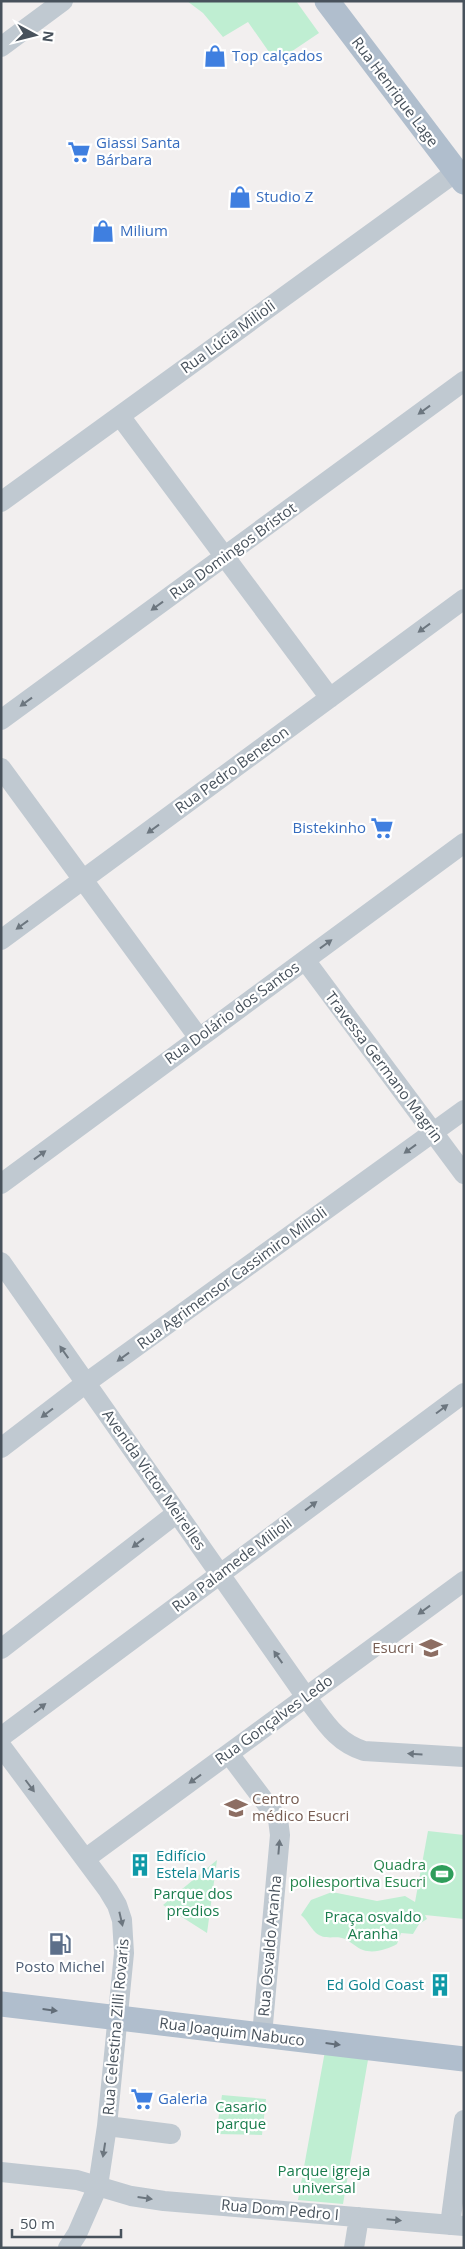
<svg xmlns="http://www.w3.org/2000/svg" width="465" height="2249" font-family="'Open Sans',sans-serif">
  <rect width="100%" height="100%" fill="#f2efef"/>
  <path fill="#bfeed2" d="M 187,1 L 296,1 L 319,33 L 276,62 L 248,22 L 223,37 L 203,13 Z
    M 428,1831 L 464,1835 L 464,1919 L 425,1915 L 427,1919 L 419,1924 L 413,1934 L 401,1933 L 397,1944 C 388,1949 374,1954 363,1950 C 356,1948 350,1940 342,1938 C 333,1936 324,1940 316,1933 C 310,1927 307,1920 301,1915 L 311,1900 L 332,1892 L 377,1901 L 405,1896 L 415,1902 Z
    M 217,1860 L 207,1933 L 163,1905 Z
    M 325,2051 L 369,2054 L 343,2204 L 298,2200 Z
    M 222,2095 L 266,2099 L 262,2135 L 216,2134 Z"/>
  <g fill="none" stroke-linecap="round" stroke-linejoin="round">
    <path stroke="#c0c9d1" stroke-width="20" d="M 1,47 L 63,1
      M 120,416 L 330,698
      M 1,502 L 456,172
      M 1,720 L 464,381
      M 1,768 L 199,1038
      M 1,940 L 464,599
      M 305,960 L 464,1174
      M 1,1184 L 464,843
      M 1,1262 L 306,1697 C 324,1720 335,1742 364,1751 L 464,1757
      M 1,1448 L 86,1383 L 464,1110
      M 1,1649 L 177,1513
      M 1,1737 L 464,1393
      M 1,1746 L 108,1890 L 117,1905 L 122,1920 L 124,1953 L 107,2126 L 98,2186 L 77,2234 L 68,2248
      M 229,1754 L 278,1819 L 280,1835 L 262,2035
      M 85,1859 L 464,1581
      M 107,2126 L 171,2134
      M 1,2172 L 77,2180 L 131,2196 L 164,2201 L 464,2226
      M 450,2225 L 464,2120
      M 354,2248 L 359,2217"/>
    <path stroke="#b0becd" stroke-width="25" d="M 327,1 L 464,182
      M 1,2004 L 464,2059"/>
  </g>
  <defs><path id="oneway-solid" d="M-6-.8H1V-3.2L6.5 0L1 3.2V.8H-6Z" transform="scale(1.25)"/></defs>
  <g fill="#6c767f">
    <use href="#oneway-solid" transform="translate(424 410) rotate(144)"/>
    <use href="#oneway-solid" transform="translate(157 606) rotate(144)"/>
    <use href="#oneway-solid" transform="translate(424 628) rotate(144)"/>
    <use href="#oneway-solid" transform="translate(26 702) rotate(144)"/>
    <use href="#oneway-solid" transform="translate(153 829) rotate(144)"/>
    <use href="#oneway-solid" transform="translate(22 925) rotate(144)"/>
    <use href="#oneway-solid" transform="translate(326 944) rotate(-36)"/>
    <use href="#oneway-solid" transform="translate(410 1149) rotate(144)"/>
    <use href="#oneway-solid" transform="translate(40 1155) rotate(-36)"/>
    <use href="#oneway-solid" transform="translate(64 1352) rotate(-125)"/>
    <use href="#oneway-solid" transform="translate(123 1357) rotate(144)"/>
    <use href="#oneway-solid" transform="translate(442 1409) rotate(-37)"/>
    <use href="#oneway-solid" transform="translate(47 1413) rotate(143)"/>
    <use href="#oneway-solid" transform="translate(311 1506) rotate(-37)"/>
    <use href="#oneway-solid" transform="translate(138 1543) rotate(142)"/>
    <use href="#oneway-solid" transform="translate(424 1610) rotate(144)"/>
    <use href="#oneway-solid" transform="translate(278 1657) rotate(-125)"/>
    <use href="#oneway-solid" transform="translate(40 1708) rotate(-37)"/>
    <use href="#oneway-solid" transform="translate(415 1754) rotate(-177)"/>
    <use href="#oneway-solid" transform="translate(195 1779) rotate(144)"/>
    <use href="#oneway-solid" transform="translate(30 1786) rotate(53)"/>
    <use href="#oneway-solid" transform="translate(279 1847) rotate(-85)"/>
    <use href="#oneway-solid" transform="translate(121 1919) rotate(77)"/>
    <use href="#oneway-solid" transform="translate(104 2150) rotate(99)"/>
    <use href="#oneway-solid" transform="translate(145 2198) rotate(8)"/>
    <use href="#oneway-solid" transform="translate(394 2220) rotate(5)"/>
  </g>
  <g fill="#626d78">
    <use href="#oneway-solid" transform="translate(50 2010) rotate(7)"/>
    <use href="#oneway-solid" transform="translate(333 2044) rotate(7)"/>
  </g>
  <defs>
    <symbol id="shop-bare" viewBox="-9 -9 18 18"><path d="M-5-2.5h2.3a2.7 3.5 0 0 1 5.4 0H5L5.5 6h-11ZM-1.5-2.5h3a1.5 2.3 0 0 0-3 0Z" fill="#3f7fe0" stroke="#fff" stroke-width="2.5" paint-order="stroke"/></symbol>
    <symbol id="supermarket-bare" viewBox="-9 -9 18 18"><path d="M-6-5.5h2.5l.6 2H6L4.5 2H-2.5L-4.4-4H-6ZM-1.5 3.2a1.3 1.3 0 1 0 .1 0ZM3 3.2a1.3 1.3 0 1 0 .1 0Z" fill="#3f7fe0" stroke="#fff" stroke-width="2.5" paint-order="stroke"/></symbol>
    <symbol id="university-bare" viewBox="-9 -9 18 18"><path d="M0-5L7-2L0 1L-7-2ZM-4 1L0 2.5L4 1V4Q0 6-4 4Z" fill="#8d6e63" stroke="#fff" stroke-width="2.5" paint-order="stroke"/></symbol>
    <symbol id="building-bare" viewBox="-9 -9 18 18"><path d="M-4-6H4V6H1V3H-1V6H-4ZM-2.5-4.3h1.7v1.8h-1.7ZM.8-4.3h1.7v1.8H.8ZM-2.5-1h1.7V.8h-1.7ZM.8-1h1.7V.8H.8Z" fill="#0f9aa8" stroke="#fff" stroke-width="2.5" paint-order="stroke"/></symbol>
    <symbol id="stadium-bare" viewBox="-9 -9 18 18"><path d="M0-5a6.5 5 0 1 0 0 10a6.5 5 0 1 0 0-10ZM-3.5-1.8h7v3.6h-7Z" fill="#2e9e5b" stroke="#fff" stroke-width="2.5" paint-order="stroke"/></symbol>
    <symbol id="fuel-bare" viewBox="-9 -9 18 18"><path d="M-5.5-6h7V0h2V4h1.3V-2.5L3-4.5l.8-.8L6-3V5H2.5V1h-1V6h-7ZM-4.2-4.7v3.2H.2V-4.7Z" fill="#5c6f8a" stroke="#fff" stroke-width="2.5" paint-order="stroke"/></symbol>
  </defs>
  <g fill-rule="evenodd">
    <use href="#shop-bare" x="199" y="40" width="32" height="32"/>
    <use href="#supermarket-bare" x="63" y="136" width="32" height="32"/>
    <use href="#shop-bare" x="224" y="181" width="32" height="32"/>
    <use href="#shop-bare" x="87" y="215" width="32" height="32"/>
    <use href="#supermarket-bare" x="366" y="812" width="32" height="32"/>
    <use href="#university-bare" x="415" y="1632" width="32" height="32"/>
    <use href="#university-bare" x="220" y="1792" width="32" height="32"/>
    <use href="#building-bare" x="124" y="1849" width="32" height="32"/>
    <use href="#stadium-bare" x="426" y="1858" width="32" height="32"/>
    <use href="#fuel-bare" x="44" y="1928" width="32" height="32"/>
    <use href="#building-bare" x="424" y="1969" width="32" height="32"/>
    <use href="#supermarket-bare" x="126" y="2083" width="32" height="32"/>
  </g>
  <g text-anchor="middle" stroke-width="4.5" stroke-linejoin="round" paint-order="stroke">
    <g font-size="15" fill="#366cbe" stroke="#fff" text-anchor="start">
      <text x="232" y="61">Top calçados</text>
      <text x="96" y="148">Giassi Santa<tspan x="96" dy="17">Bárbara</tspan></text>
      <text x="256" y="202">Studio Z</text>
      <text x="120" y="236">Milium</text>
      <text x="366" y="833" text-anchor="end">Bistekinho</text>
      <text x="158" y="2104">Galeria</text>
    </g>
    <g font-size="15" fill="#48525c" stroke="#fff">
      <text transform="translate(395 92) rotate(53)" y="5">Rua Henrique Lage</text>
      <text transform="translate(228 337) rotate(-36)" y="5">Rua Lúcia Milioli</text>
      <text transform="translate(233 551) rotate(-36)" y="5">Rua Domingos Bristot</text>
      <text transform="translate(232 770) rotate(-36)" y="5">Rua Pedro Beneton</text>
      <text transform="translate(232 1013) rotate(-36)" y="5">Rua Dolário dos Santos</text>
      <text transform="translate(384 1067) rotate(53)" y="5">Travessa Germano Magrin</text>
      <text transform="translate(232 1278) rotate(-36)" y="5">Rua Agrimensor Cassimiro Milioli</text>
      <text transform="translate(154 1480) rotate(55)" y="5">Avenida Victor Meirelles</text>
      <text transform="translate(232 1565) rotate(-37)" y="5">Rua Palamede Milioli</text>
      <text transform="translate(274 1720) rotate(-36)" y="5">Rua Gonçalves Ledo</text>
      <text transform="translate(270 1946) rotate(-85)" y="5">Rua Osvaldo Aranha</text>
      <text transform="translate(116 2027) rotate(-85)" y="5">Rua Celestina Zilli Rovaris</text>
      <text transform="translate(232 2032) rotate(7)" y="5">Rua Joaquim Nabuco</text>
      <text transform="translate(280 2210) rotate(5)" y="5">Rua Dom Pedro I</text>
    </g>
    <g font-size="15" fill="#785e54" stroke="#fff" text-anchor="end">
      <text x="414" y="1653">Esucri</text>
      <text x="252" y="1804" text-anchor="start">Centro<tspan x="252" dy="17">médico Esucri</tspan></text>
    </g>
    <g font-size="15" fill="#0d838f" stroke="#fff" text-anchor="start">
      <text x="156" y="1861">Edifício<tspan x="156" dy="17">Estela Maris</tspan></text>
      <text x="424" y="1990" text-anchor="end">Ed Gold Coast</text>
    </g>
    <g font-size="15" fill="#27864d" stroke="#fff" text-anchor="end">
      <text x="426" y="1870">Quadra<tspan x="426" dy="17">poliesportiva Esucri</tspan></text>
    </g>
    <g font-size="15" fill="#1a7c4d" stroke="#fff">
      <text x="193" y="1899">Parque dos<tspan x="193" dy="17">predios</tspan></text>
      <text x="373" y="1922">Praça osvaldo<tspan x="373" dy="17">Aranha</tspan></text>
      <text x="241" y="2112">Casario<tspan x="241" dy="17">parque</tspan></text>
      <text x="324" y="2176">Parque igreja<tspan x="324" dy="17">universal</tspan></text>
    </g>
    <g font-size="15" fill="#4e5e75" stroke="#fff">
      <text x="60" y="1972">Posto Michel</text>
    </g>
  </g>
  <rect width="465" height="2249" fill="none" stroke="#48525c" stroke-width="5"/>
  <g transform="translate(35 35) rotate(97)" stroke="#ffffff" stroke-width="4" paint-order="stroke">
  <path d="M0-4L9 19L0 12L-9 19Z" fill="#48525c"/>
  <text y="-8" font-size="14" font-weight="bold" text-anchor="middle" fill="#48525c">N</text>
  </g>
  <path d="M12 2229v8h109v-8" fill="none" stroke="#48525c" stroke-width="2.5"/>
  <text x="20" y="2229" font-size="15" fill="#48525c" stroke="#ffffff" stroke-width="4" paint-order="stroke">50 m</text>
</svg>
